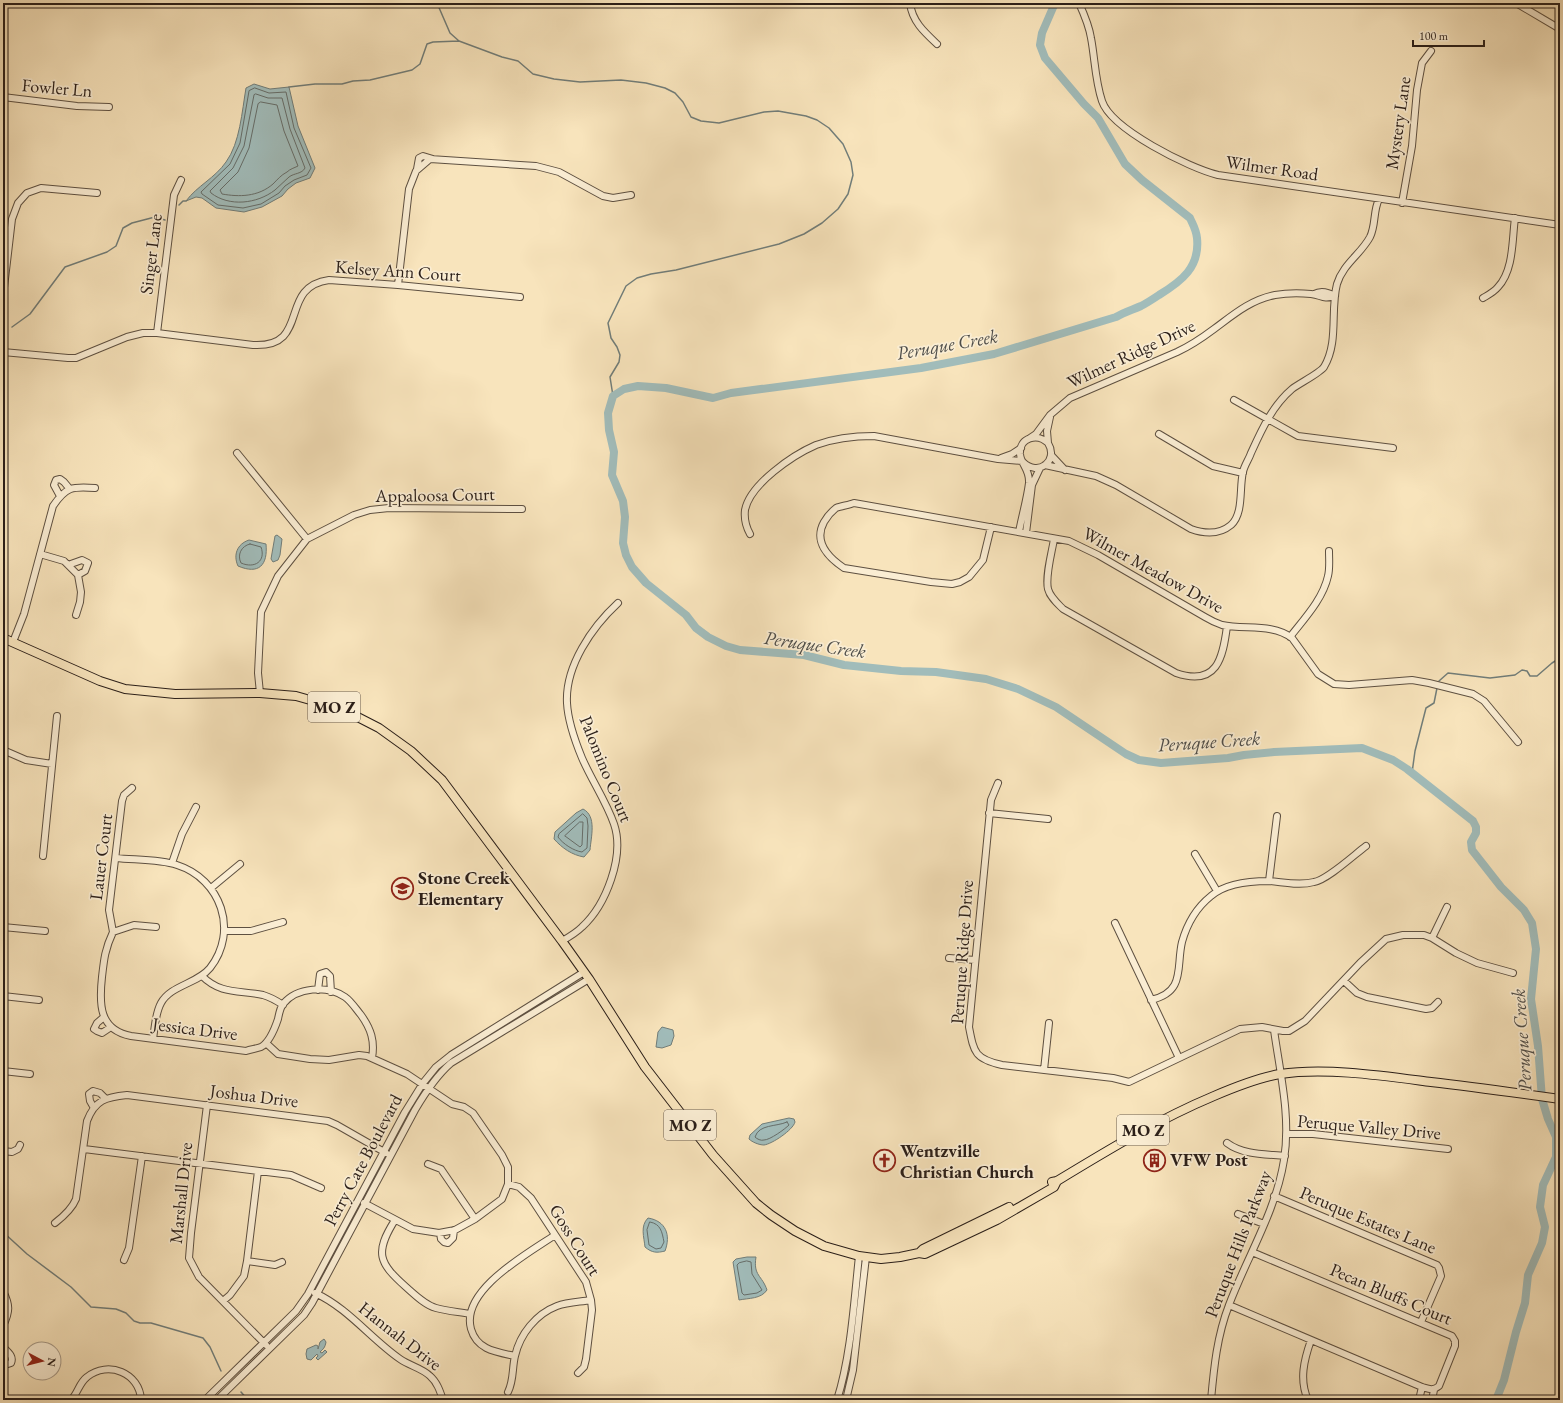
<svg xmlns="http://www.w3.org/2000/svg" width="1563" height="1403" font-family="'EB Garamond',serif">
  <rect width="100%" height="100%" fill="#f8e4bc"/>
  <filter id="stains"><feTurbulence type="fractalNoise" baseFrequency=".005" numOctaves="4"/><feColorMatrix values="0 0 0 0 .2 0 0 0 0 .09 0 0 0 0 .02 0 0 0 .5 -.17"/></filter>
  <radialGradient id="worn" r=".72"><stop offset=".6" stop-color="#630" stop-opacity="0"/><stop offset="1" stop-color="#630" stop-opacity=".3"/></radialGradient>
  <path fill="#a1bcba" stroke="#717d79" d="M 254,84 L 270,89 L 289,87 L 298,126 L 315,168 L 310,178 L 296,183 L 288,189 L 282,196 L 262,207 L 244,212 L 216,208 L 202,198 L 196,197 L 186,201 C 197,186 215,178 226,162 C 240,143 242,111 246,88 Z
    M 277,535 L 282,539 L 280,555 L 278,560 L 273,562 L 271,559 L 275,536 Z
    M 249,540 L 266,544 C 268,565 259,575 238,566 C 233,555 237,544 249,540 Z
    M 583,809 C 597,816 591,837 590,850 L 584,857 C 572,855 562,848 554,839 L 555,832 L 576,813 Z
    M 662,1027 L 673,1030 L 674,1036 L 671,1045 L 662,1048 L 656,1047 L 658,1032 Z
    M 789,1118 L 794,1119 L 795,1122 C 793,1130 772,1144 764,1145 C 759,1145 752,1142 749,1139 L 750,1135 L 762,1124 Z
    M 648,1218 C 666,1221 671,1235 665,1251 C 657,1253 652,1253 645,1247 C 644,1237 640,1226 648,1218 Z
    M 747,1257 L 756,1257 C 753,1276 762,1275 767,1290 C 761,1299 749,1298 739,1300 L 733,1262 L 736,1259 Z
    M 324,1339 L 326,1342 C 325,1348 323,1349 320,1352 L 322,1353 L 325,1350 L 327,1352 L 318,1360 L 316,1358 L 318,1356 L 317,1354 L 311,1360 L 307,1359 L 306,1354 L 307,1349 L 316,1345 L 318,1346 L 318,1349 L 320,1342 Z"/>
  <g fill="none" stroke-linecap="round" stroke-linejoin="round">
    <path stroke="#666d69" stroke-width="1" d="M 255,88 L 269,93 L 286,92 L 294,128 L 311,168 L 307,175 L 294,180 L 285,186 L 279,193 L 261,204 L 243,208 L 218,205 L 202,194 L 201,192 L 230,164 L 240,143 L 249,91 Z
      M 256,94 L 268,98 L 282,98 L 290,129 L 305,168 C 302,174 294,173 289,177 C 284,181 280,186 275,190 C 257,204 229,207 211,193 L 210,191 L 233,168 L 244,146 L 254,95 Z
      M 261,102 L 277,105 L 284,131 L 298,166 C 294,168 290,169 287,172 C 281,175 277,180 273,184 C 258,197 239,197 222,194 L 220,190 L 238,172 L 249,148 L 258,104 Z
      M 250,544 L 261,547 C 266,561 255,569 241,563 C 237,555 241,546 250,544 Z
      M 583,814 L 587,818 L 588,826 L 587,848 L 582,852 C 574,851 563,844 558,837 L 559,834 Z
      M 580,822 L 583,822 L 582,845 L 580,847 L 565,836 Z
      M 787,1122 L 789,1125 C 785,1129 770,1140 764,1140 C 761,1141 757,1139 755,1137 C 759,1124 776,1127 787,1122 Z
      M 650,1222 C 661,1224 662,1232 664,1242 L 661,1248 L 656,1249 L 649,1245 L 647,1230 Z
      M 747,1261 L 751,1262 L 752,1274 L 762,1290 L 757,1293 L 744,1295 L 742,1293 L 737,1265 L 739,1263 Z"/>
    <path stroke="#717d79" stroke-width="1.5" d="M 437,3 L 450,33 L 459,41 L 502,57 L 518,61 L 533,74 L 554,79 L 580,82 L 621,80 L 646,83 L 665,88 L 675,93 L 683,102 L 691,117 L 701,121 L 719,123 L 764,112 L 778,111 L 806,116 L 817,120 L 829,128 L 843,144 L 851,162 L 853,175 L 848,194 L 838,209 L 822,223 L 804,234 L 779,244 L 676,270 L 651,274 L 637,278 L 626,286 L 608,323 L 611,338 L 617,347 L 620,355 L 619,362 L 610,377 L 613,396
      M 289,87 L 315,84 L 342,84 L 353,81 L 370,80 L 412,70 L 420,64 L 427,44 L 433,42 L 459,41
      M 179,205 L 183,201 L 186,201
      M 12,327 L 30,314 L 65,267 L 107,252 L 116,246 L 123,228 L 132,223 L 155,217 L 165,220
      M 1439,681 L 1448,673 L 1490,678 L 1515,675 L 1522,670 L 1527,671 L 1530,676 L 1537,676 L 1552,663 L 1560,658
      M 1412,773 L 1415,751 L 1426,708 L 1434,703 L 1437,688
      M 1556,1137 L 1560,1134
      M 3,1232 L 27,1254 L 71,1287 L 91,1307 L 116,1309 L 126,1313 L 134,1321 L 140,1323 L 151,1323 L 203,1338 L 210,1347 L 221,1371
      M 241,1392 L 248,1400
      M 1497,1398 L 1517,1400"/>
    <path stroke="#a1bcba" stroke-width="8" d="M 1055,3 L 1042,33 L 1040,45 L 1045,58 L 1084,104 L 1098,118 L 1125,164 L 1142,180 L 1190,218 C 1193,225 1196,229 1197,238 C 1200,267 1182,281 1159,295 C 1153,299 1147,303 1141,306 C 1132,310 1124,312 1116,317 L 994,354 L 921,368 L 731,393 L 713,398 L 666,388 L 638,386 L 624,389 L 613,396 L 608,413 L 609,430 L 614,452 L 612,475 L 623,501 L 625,517 L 623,543 L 626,555 L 632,567 L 646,583 L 686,615 L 696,628 L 708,637 L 726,646 L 740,650 L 804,655 L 844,665 L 901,671 L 936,672 L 986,679 L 1018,689 L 1056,707 L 1126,754 L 1139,760 L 1161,763 L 1228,758 L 1244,755 L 1274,752 L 1362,748 L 1393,760 L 1407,769 L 1473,821 L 1476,827 L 1476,833 L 1471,842 L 1472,850 L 1501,887 L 1524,910 L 1532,923 L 1536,949 L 1531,999 L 1538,1046 L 1542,1099 L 1548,1119 L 1556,1137 L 1556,1157 L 1543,1185 L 1540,1207 L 1545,1227 L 1542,1243 L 1528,1275 L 1525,1303 L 1516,1332 L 1504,1380 L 1496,1400"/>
    <defs>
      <path id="minor" d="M 910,3 C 912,21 924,32 937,44
        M 1079,3 C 1084,14 1089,25 1091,38 C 1095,59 1095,80 1102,101 C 1111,129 1189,168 1218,175 L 1560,225
        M 1516,3 L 1560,29
        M 3,97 L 77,106 L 109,107
        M 417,169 L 419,158 L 423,156 L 433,159
        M 1402,203 L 1412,146 L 1417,90 L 1422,63 L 1431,51
        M 398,285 L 409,189 L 416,171 L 430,159 L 536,166 L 559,172 L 603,196 L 613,198 L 631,195
        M 1314,294 C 1321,290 1328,292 1335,296
        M 3,296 L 12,219 L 18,203 L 27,193 L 41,188 L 97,193
        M 1483,298 C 1488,295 1494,292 1498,287 C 1514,270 1512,239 1515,218
        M 157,333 L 174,195 L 181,180
        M 3,352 L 68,358 L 76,358 L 127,337 L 143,333 L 157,333 L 253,345 C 312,348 277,287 329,280 L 398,285 L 520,297
        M 1234,400 L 1298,436 L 1393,448
        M 1159,434 L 1213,466 L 1243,473
        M 1030,438 L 1036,434 L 1050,415 L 1070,398 L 1177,352 C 1190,346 1202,338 1214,329 C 1233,315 1250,300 1275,295 C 1287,293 1299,293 1311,294 C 1322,295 1322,300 1335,296
        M 1048,443 L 1047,431 L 1050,417
        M 237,453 L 307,539
        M 1051,455 L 1065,470
        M 1001,458 L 1012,454 L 1021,448
        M 1045,465 L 1096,476 L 1116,485 L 1191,529 C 1205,534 1219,535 1231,525 C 1244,513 1239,488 1243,472 C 1244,466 1249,459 1251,453 C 1261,431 1272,406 1292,389 C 1298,384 1320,373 1324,367 C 1339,342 1330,311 1337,284 C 1343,264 1361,254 1370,237 C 1376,225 1373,211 1379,199
        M 60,496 L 54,485 L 56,480 L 60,479 L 64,482 L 69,488
        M 991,527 L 983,560 L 969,577 L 960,582 L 952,584 L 931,582 L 844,568 C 829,558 813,542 824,522 C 827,517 831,512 836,508 C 841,506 849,505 854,503 L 1069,541 L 1098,555 L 1205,617 C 1210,620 1216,623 1222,625 C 1245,630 1272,623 1292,638 L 1318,674 L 1334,684 L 1349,685 L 1412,680 L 1429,683 L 1473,694 L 1484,701 L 1518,742
        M 1019,532 C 1022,516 1027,499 1029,483 C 1030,469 1021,465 1020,454 C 1019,437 1038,433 1048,443 C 1059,461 1038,477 1023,462
        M 1026,533 L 1032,485 L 1040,468
        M 750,534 C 746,527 744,519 745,510 C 750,484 793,455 816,445 C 835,438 854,436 874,436 L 998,459 L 1022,461
        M 1054,539 C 1052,552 1045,576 1048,589 C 1050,597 1057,603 1063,609 L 1176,673 C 1217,687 1223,658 1227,626
        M 40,554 L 64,561 L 78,575 L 81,592 L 80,602 L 76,615
        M 68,565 L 82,560 L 88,563 L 85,571 L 78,575
        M 1290,637 C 1304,619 1323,599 1328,576 C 1330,568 1329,560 1329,551
        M 13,642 L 24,614 L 53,506 C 66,487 72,486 95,488
        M 260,693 L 258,673 L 261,612 L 278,576 L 307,539 L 354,515 L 370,510 L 389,508 L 522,509
        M 3,750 L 26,760 L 52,764
        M 998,783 L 991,800 L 969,1027 C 974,1053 975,1059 1002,1065 L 1113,1078 L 1129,1082 L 1240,1029 L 1262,1027 L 1283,1031 L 1289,1031 L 1305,1021 L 1360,963 L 1386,939 L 1403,935 L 1424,935 L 1432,938 L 1456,953 L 1477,963 L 1513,973
        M 989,813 L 1048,819
        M 1195,854 L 1217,891
        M 43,856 L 57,716
        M 116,858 C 134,860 160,859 177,865 C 221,879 239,931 210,968 C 197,984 171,985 161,1003 C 155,1014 155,1027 153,1039
        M 172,863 L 182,834 L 196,807
        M 1269,881 L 1277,816
        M 211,888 L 240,864
        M 1115,923 L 1179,1058
        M 3,927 L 45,931
        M 156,927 L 134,925 L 113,932 C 105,949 104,959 102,977 C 99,1004 99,1030 131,1036 L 246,1051 C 251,1049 256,1049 261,1047 C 270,1042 275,1028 278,1019 C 279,1014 280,1008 283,1004 C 297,987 327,985 345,997 C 351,1001 356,1009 361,1015 C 371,1029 375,1041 372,1058
        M 224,931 L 251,931 L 283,922
        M 113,932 L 109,910 L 122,801 L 124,795 L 132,788
        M 1432,938 L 1447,907
        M 562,941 C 569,937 576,933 582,927 C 606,905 625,856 614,824 C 606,801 592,781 582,758 C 575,741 568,722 567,703 C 565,666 592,627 618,603
        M 949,958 L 975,960
        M 202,976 C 221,995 240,990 263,995 C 270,997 277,1001 283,1005
        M 1344,981 L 1357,993 L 1367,997 L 1426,1009 L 1432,1008 L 1438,1002
        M 318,990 L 320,974 L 326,972 L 330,976 L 331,992
        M 3,996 L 39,1000
        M 1151,1000 C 1186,992 1176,967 1182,942 C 1187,924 1196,908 1211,896 C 1226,883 1249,881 1269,881 C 1283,882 1299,886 1314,882 C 1327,880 1354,855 1366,846
        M 104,1017 L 97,1023 L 94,1029 L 97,1031 L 102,1033 L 111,1027
        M 266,1043 L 278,1054 L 310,1059 L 329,1060 L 359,1055 L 367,1056 L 407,1074 L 452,1104 L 464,1107 L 473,1113 L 502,1155 L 508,1167 L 508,1184 L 502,1199 L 475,1219 L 455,1230 L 439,1233 L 413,1229 L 364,1203
        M 1044,1070 L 1049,1023
        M 3,1071 L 30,1074
        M 207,1105 L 191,1233 L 189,1258 L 199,1277 L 266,1345
        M 94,1108 L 90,1101 L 89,1094 L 93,1091 L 100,1093 L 106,1099
        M 1286,1134 L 1313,1134 L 1448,1149
        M 1227,1143 C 1243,1155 1265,1154 1285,1156
        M 84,1149 L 291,1175 L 321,1188
        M 3,1151 L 12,1152 L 18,1149 L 20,1145
        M 428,1164 L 441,1169 L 475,1219
        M 508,1184 L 519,1187 L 531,1198 L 586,1282 L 591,1300 L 592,1310 L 586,1359 L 584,1367 L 578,1373
        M 1274,1196 L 1437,1265 L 1439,1268 L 1441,1276 L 1421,1322
        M 1238,1214 L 1264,1224
        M 395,1220 C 374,1253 379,1263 406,1287 C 415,1295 425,1305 436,1308 C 447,1311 459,1312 470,1314
        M 55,1223 C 64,1216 72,1209 76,1199 L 87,1121 C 95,1100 106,1097 127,1095 L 328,1121 L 337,1125 L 386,1153
        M 440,1233 L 441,1239 L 444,1242 L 448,1243 L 453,1238 L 454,1230
        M 124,1260 L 129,1248 L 142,1156
        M 247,1261 L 275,1265 L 282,1262
        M 3,1291 C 10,1305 10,1311 3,1326
        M 315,1293 C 348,1308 371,1339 400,1359 C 410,1366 422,1368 430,1376 C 437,1382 440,1391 443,1400
        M 223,1301 L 230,1295 L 244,1276 L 247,1261 L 258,1171
        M 1229,1305 L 1422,1387 C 1429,1389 1433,1391 1439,1386 L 1455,1346 L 1455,1341 L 1452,1336 L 1252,1252
        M 3,1347 C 8,1352 14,1356 11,1363 L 8,1364 L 3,1363
        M 515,1356 C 496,1352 477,1350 471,1329 C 460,1290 529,1253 555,1235
        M 508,1392 C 514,1380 512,1368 515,1356 C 520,1334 536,1314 557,1306 C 568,1302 580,1302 591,1300
        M 71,1400 C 78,1393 79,1383 87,1377 C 108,1360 140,1373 141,1400
        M 205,1400 L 296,1311 L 308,1294 L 405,1112 L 423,1083 L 436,1067 L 451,1055 L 584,972
        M 217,1400 L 304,1315 L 312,1303 L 415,1110 C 425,1093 436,1076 451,1063 L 589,979
        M 837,1400 C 851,1356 854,1302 859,1256
        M 846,1400 L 853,1370 L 866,1257
        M 1211,1400 C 1214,1367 1217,1336 1229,1305 C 1247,1257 1276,1211 1284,1160 C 1291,1117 1280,1073 1274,1030
        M 1308,1400 C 1299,1380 1304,1360 1311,1340
        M 1419,1400 L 1422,1387
        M 1432,1400 L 1434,1390"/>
      <path id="major" d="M 3,638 L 100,681 L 125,689 L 175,694 L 260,693 L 296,696 L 342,709 L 379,728 L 411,751 L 442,780 L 562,941 L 589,979 L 645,1067 L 713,1155 L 756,1203 L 771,1215 L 795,1231 L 824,1246 L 859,1256 L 881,1259 L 900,1257 L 919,1253 L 925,1254 L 997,1220 L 1054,1187 L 1057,1181
        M 1052,1182 L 1057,1181 C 1108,1150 1159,1119 1214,1096 C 1235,1087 1257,1078 1280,1074 C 1326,1067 1385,1076 1431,1082 C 1474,1087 1517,1093 1560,1099
        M 919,1253 L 923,1249 L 1009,1207"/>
    </defs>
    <use href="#minor" stroke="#5e5041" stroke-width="8"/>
    <use href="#major" stroke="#2a1e18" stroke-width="10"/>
    <use href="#minor" stroke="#faedd3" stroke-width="6"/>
    <use href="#major" stroke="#f8e4bc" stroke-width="8"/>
  </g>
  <defs>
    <symbol id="school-ring" viewBox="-11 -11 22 22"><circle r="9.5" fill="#faedd3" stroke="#8f2418" stroke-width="1.5"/><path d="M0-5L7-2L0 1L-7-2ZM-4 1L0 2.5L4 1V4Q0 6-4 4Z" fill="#8f2418"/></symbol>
    <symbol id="building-ring" viewBox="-11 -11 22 22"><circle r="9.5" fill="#faedd3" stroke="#8f2418" stroke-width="1.5"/><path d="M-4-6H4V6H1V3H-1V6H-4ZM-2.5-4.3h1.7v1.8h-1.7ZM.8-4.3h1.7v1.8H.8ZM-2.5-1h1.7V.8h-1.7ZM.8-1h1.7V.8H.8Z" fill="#8f2418"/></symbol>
    <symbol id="church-ring" viewBox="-11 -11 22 22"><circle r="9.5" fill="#faedd3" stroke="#8f2418" stroke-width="1.5"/><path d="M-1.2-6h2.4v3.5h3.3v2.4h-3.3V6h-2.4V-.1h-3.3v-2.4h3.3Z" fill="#8f2418"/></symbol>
  </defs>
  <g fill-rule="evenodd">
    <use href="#school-ring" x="390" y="876" width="25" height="25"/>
    <use href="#building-ring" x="1142" y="1148" width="25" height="25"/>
    <use href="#church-ring" x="872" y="1148" width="25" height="25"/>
  </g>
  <g text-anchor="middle" stroke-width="3.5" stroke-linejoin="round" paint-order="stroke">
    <g fill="#faedd3" stroke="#685c50" stroke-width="1">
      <rect x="308" y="692" width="52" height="30" rx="3"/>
      <rect x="664" y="1110" width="52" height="30" rx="3"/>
      <rect x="1117" y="1115" width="52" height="30" rx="3"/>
    </g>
    <g font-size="17" font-weight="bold" fill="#2a1e18">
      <text x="334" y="713">MO Z</text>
      <text x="690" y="1131">MO Z</text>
      <text x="1143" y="1136">MO Z</text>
    </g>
    <g font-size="18" fill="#2a1e18" stroke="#faedd3">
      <text transform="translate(57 88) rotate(5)" y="6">Fowler Ln</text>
      <text transform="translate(1398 123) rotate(-82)" y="6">Mystery Lane</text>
      <text transform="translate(1272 168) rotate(8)" y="6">Wilmer Road</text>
      <text transform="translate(151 254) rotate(-83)" y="6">Singer Lane</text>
      <text transform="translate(398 271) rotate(4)" y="6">Kelsey Ann Court</text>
      <text transform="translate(1131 354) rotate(-25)" y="6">Wilmer Ridge Drive</text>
      <text transform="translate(435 495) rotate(-1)" y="6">Appaloosa Court</text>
      <text transform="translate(1153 570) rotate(29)" y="6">Wilmer Meadow Drive</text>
      <text transform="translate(606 769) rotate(68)" y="6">Palomino Court</text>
      <text transform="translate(101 857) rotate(-83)" y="6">Lauer Court</text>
      <text transform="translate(962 952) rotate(-86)" y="6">Peruque Ridge Drive</text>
      <text transform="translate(195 1029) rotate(7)" y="6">Jessica Drive</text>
      <text transform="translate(254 1096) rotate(7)" y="6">Joshua Drive</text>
      <text transform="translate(1369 1127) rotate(5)" y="6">Peruque Valley Drive</text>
      <text transform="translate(363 1160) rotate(-62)" y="6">Perry Cate Boulevard</text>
      <text transform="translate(181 1193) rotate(-84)" y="6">Marshall Drive</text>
      <text transform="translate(1368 1220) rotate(23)" y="6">Peruque Estates Lane</text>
      <text transform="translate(575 1240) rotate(58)" y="6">Goss Court</text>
      <text transform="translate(1238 1244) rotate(-69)" y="6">Peruque Hills Parkway</text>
      <text transform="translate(1391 1294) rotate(23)" y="6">Pecan Bluffs Court</text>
      <text transform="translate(400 1336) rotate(38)" y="6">Hannah Drive</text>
    </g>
    <g font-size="18" font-weight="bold" fill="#2a1e18" stroke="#faedd3" text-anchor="start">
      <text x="418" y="884">Stone Creek<tspan x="418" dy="21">Elementary</tspan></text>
      <text x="900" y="1157">Wentzville<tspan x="900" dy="21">Christian Church</tspan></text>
      <text x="1170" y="1166">VFW Post</text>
    </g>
    <g font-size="19" font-style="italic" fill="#4e4d49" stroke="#faedd3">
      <text transform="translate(947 344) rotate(-10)" y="7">Peruque Creek</text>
      <text transform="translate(815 644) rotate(8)" y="7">Peruque Creek</text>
      <text transform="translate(1209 741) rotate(-4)" y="7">Peruque Creek</text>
      <text transform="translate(1521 1040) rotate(-94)" y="7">Peruque Creek</text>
    </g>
  </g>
  <rect width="1563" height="1403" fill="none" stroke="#f8e4bc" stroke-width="16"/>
  <rect x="4" y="4" width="1555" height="1395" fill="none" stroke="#2a1e18" stroke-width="2"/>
  <rect x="8" y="8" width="1547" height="1387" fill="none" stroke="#2a1e18"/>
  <g transform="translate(42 1361) rotate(97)"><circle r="19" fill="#faedd3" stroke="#a79a88"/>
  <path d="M0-3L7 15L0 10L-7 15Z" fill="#8f2418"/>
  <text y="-6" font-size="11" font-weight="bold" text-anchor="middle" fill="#2a1e18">N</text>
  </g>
  <path d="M1413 40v6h71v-6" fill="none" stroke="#2a1e18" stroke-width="2"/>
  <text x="1419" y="40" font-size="12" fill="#2a1e18" stroke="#faedd3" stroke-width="3" paint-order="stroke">100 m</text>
  <rect width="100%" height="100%" filter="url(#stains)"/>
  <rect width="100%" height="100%" fill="url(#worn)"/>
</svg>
